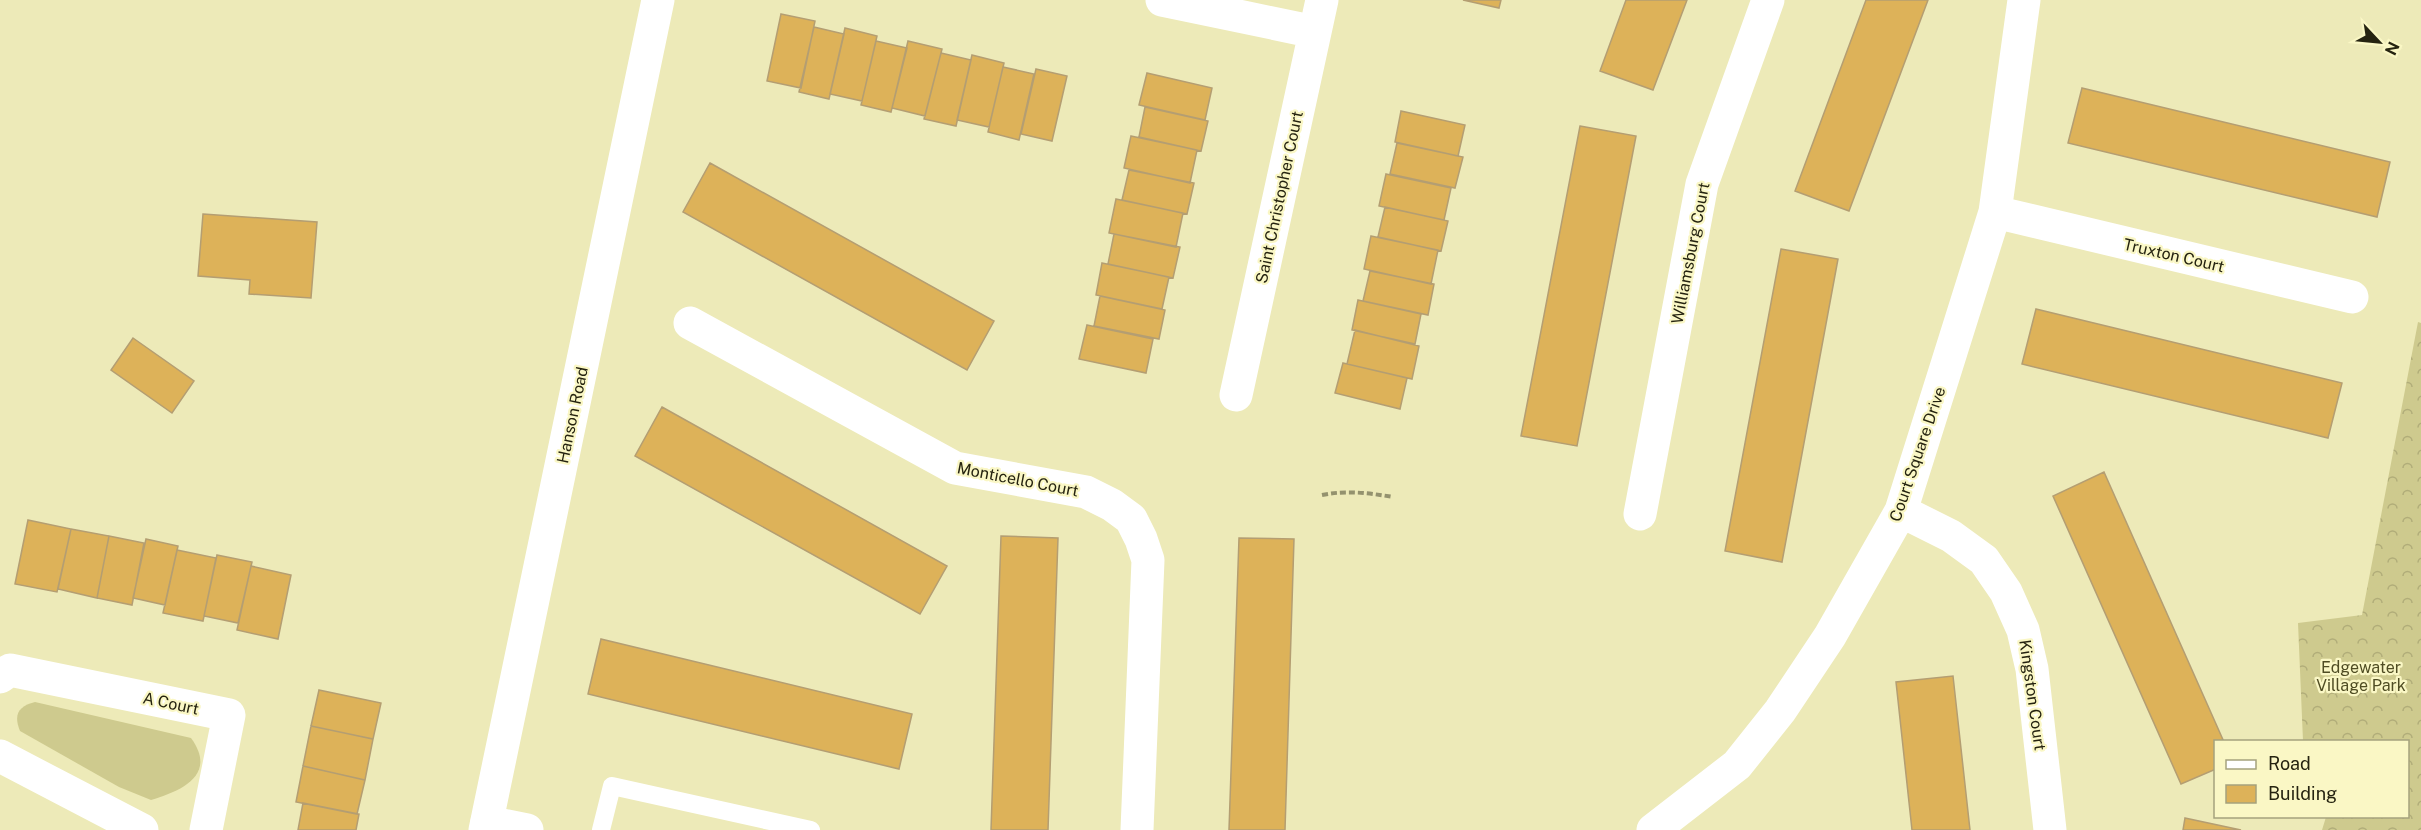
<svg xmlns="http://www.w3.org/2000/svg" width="2421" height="830" font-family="'Public Sans',sans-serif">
  <defs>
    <pattern id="forest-crowns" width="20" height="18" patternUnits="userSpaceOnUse" patternTransform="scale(1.5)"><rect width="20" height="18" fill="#ceca8e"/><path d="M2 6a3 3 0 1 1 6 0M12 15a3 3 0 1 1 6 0" fill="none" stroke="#b1ad79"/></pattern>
  </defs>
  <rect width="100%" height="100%" fill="#edeab8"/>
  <path fill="#ceca8e" d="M 35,702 L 191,738 C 218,775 181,791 151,800 L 119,787 L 20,731 C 13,714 19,706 35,702 Z"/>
  <path fill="url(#forest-crowns)" d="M 2418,322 L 2421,323 L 2421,830 L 2322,830 L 2326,817 L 2408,816 L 2408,742 L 2303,741 L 2298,623 L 2362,615 Z"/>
  <path fill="#ddb259" stroke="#b49e72" stroke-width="1.5" d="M 1463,0 L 1501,0 L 1499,8 Z
    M 1626,0 L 1687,0 L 1653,90 L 1600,71 Z
    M 1866,0 L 1928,0 L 1849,211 L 1795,191 Z
    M 781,14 L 815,21 L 801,88 L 767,81 Z
    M 814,27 L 844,34 L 829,99 L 799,92 Z
    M 845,28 L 877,36 L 862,101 L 830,94 Z
    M 876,41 L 907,48 L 891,112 L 861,105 Z
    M 908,41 L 942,49 L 925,116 L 892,108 Z
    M 941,53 L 971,60 L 956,126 L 924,119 Z
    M 972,55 L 1004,63 L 989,127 L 957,120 Z
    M 1003,67 L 1034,74 L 1019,140 L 988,132 Z
    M 1036,69 L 1067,76 L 1052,141 L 1021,134 Z
    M 1147,73 L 1212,88 L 1205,120 L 1139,105 Z
    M 2082,88 L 2390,162 L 2377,217 L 2068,143 Z
    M 1145,107 L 1208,121 L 1201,151 L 1139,137 Z
    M 1401,111 L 1465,125 L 1458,156 L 1395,142 Z
    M 1580,126 L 1636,136 L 1577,446 L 1521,436 Z
    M 1131,136 L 1197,150 L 1190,183 L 1124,168 Z
    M 1397,143 L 1463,157 L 1455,188 L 1390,174 Z
    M 710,163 L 994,321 L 967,370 L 683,212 Z
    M 1129,170 L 1194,183 L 1187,214 L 1122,200 Z
    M 1386,174 L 1451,188 L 1444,220 L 1379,206 Z
    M 1116,199 L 1183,213 L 1176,247 L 1109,233 Z
    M 1385,207 L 1448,221 L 1441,251 L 1378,237 Z
    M 203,214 L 317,222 L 311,298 L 249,294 L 250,280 L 198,276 Z
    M 1114,234 L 1180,247 L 1173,278 L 1108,264 Z
    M 1371,236 L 1438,250 L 1431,284 L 1364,269 Z
    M 1781,249 L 1838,259 L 1782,562 L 1725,551 Z
    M 1102,263 L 1169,277 L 1162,309 L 1096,295 Z
    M 1370,271 L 1434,284 L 1428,315 L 1363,301 Z
    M 1100,296 L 1165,310 L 1159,339 L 1094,326 Z
    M 1358,300 L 1421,314 L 1415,344 L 1352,330 Z
    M 2036,309 L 2342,383 L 2328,438 L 2022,364 Z
    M 1087,325 L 1153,339 L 1146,373 L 1079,359 Z
    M 1355,330 L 1419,346 L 1412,379 L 1347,364 Z
    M 133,338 L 194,381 L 172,413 L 111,370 Z
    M 1343,363 L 1407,378 L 1400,409 L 1335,393 Z
    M 662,407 L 947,566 L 920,614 L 635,456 Z
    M 2104,472 L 2224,742 L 2216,742 L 2216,769 L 2181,784 L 2053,496 Z
    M 28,520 L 71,529 L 57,592 L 15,584 Z
    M 71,529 L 109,536 L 97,598 L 58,589 Z
    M 109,536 L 144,543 L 132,605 L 97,598 Z
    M 1001,536 L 1058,538 L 1048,830 L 991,830 Z
    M 1239,538 L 1294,539 L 1285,830 L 1229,830 Z
    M 146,539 L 178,546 L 165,605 L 133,598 Z
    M 177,550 L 216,558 L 203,621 L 163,613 Z
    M 217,555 L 252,562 L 238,623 L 204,616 Z
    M 251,566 L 291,575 L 278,639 L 237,630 Z
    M 601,639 L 912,714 L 899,769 L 588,694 Z
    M 1953,676 L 1970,830 L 1912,830 L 1896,682 Z
    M 319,690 L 381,703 L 373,739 L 311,726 Z
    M 311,726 L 373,739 L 365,780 L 303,766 Z
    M 303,766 L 365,780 L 357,814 L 296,802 Z
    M 303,803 L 359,814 L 356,830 L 298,830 Z
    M 2185,818 L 2241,830 L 2183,830 Z"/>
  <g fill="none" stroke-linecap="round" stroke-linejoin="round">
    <path stroke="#94926e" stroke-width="4" stroke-dasharray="6 3" stroke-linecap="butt" d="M 1322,495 C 1347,490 1369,493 1393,497"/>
    <path stroke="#fff" stroke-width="18" d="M 601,830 L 612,786 L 811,830"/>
    <path stroke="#fff" stroke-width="33" d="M 1162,0 L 1315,32
      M 1995,212 L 2352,297
      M 690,323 L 955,468 L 1086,492 L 1112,505 L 1131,519 L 1141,539 L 1148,560 L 1137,830
      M 1236,395 L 1322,0
      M 1901,511 L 1951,536 L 1984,560 L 2006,592 L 2023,630 L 2032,669 L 2050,830
      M 1640,514 L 1702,184 L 1768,0
      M 0,677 L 10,670 L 229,715 L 206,830
      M 0,756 L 142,830
      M 487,822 L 527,830
      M 1653,830 L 1737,765 L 1780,711 L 1830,636 L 1901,511 L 1995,212 L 2024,0"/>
    <path stroke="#fff" stroke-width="33" d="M 485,830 L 658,0"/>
  </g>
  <g text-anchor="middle" stroke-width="4.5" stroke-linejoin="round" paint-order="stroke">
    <g font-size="16" fill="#252310" stroke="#faf7c5">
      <text transform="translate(1279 197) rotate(-78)" y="6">Saint Christopher Court</text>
      <text transform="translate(1690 253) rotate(-79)" y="6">Williamsburg Court</text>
      <text transform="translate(2174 255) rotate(13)" y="6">Truxton Court</text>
      <text transform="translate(572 415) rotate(-78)" y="6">Hanson Road</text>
      <text transform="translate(1917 454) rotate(-71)" y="6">Court Square Drive</text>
      <text transform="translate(1018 479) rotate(11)" y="6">Monticello Court</text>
      <text transform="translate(2033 695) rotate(82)" y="6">Kingston Court</text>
      <text transform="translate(171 703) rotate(12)" y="6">A Court</text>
    </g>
    <g font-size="16" fill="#4f4c23" stroke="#faf7c5">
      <text x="2361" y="673">Edgewater<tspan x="2361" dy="18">Village Park</tspan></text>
    </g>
  </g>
  <rect x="2214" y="740" width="195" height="78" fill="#faf7c5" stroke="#a5a27d" stroke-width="1.5"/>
  <rect x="2226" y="760" width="30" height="9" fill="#ffffff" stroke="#a5a27d" stroke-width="1.5"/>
  <text x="2268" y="770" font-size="18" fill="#252310">Road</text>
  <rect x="2226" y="785" width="30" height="18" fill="#ddb259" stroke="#a5a27d" stroke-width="1.5"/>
  <text x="2268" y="800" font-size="18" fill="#252310">Building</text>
  <g transform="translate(2379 42) rotate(116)" stroke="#faf7c5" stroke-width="4.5" paint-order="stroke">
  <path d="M0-4.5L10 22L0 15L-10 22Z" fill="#252310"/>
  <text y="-9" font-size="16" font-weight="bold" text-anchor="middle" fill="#252310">N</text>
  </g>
</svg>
